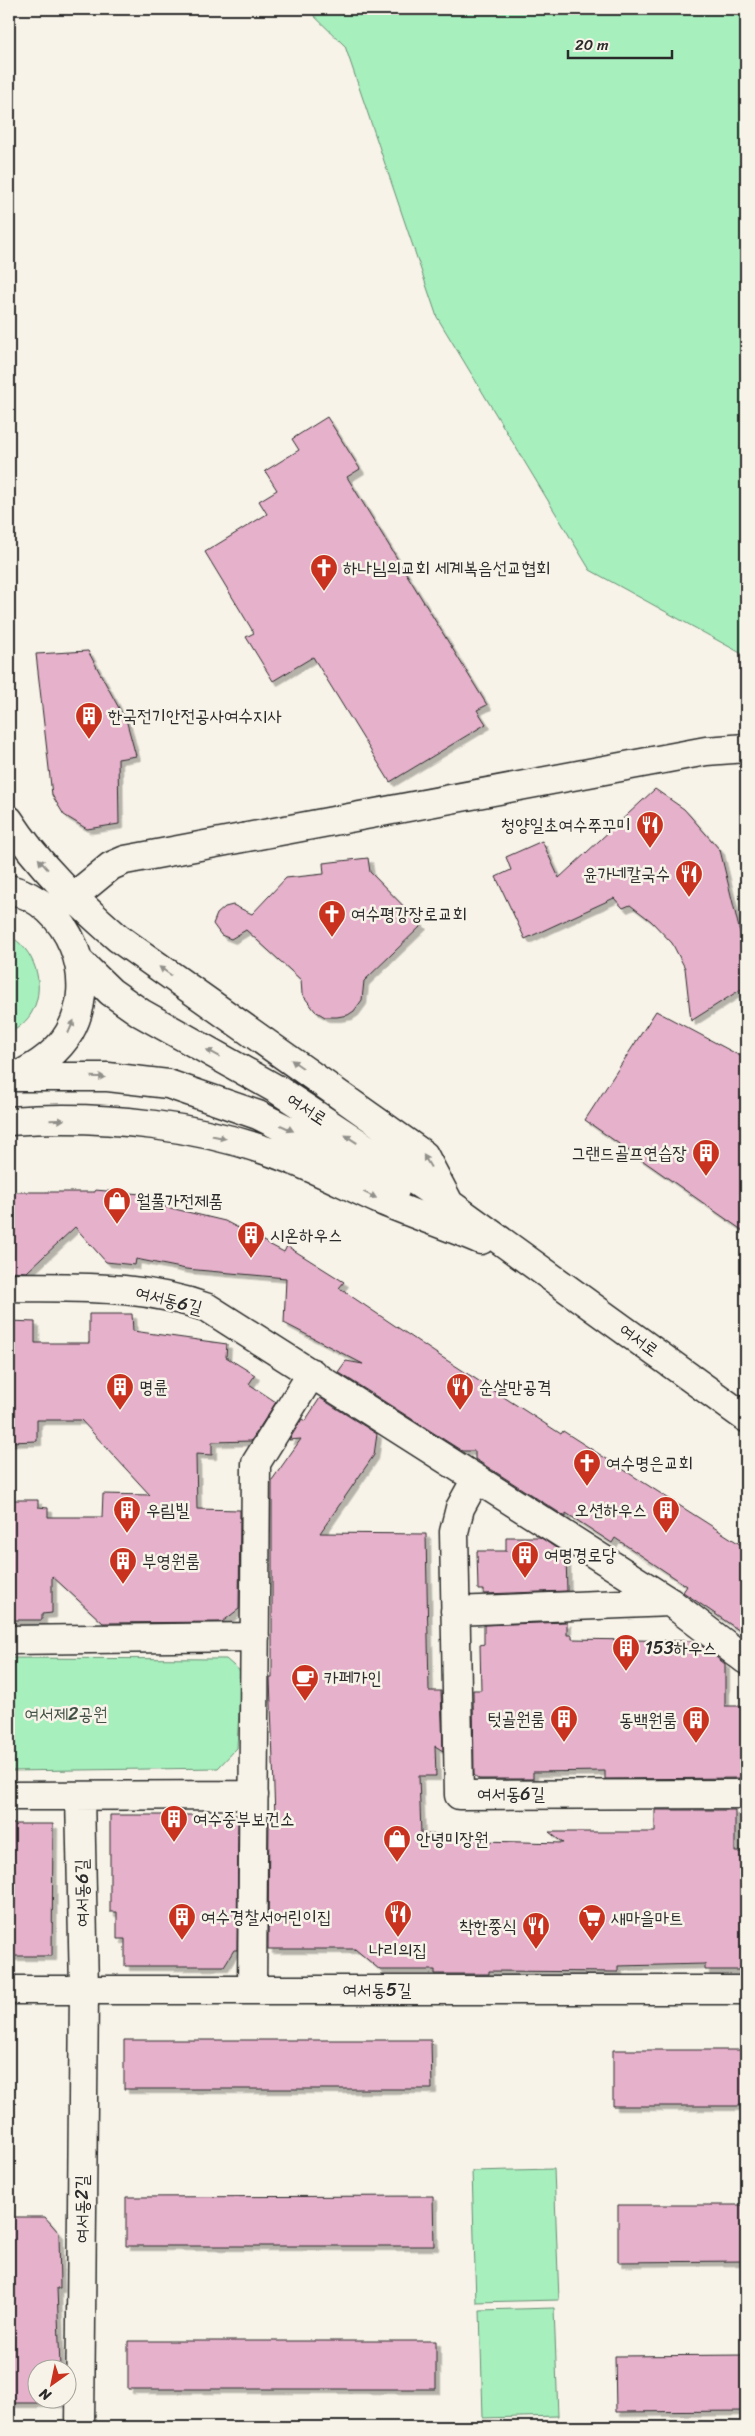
<svg xmlns="http://www.w3.org/2000/svg" width="755" height="2436" font-family="Sriracha,'Poor Story',sans-serif">
  <defs>
    <filter id="shadow"><feDropShadow dx="4.5" dy="4.5" stdDeviation="0" flood-color="#0004"/></filter>
  </defs>
  <rect width="100%" height="100%" fill="#f7f3e8"/>
  <filter id="ink" filterUnits="userSpaceOnUse"><feTurbulence type="fractalNoise" baseFrequency=".02" numOctaves="2"/><feDisplacementMap in="SourceGraphic" scale="10" xChannelSelector="R" yChannelSelector="G"/><feConvolveMatrix kernelMatrix="1 2 1 2 8 2 1 2 1" color-interpolation-filters="sRGB"/></filter>
  <g filter="url(#ink)">
    <path fill="#a7efbd" stroke="#698d74" d="M 307,9 L 746,9 L 746,656 L 590,570 L 437,317 L 345,46 Z
      M 9,936 C 34,948 46,984 33,1010 C 28,1021 18,1028 9,1034 Z
      M 9,1658 L 226,1659 L 241,1672 L 237,1748 L 218,1768 L 9,1771 Z
      M 554,2169 L 559,2300 L 476,2302 L 472,2171 Z
      M 554,2308 L 558,2416 L 483,2418 L 480,2310 Z"/>
    <path fill="#e6b1cb" stroke="#2b2b2b" filter="url(#shadow)" d="M 327,417 L 360,469 L 347,477 L 487,705 L 477,710 L 486,724 L 390,782 L 313,657 L 273,681 L 246,637 L 254,633 L 205,552 L 267,514 L 259,501 L 277,490 L 265,471 L 299,450 L 292,439 Z
      M 88,651 L 127,723 L 136,756 L 118,759 L 119,824 L 87,829 L 64,815 L 52,795 L 36,654 Z
      M 655,789 L 684,809 L 720,850 L 746,957 L 746,979 L 743,988 L 691,1021 L 685,968 L 672,943 L 651,921 L 630,905 L 623,908 L 614,898 L 525,939 L 496,877 L 511,870 L 506,857 L 542,841 L 559,878 Z
      M 368,858 L 370,872 L 422,925 L 364,981 L 362,1000 L 354,1011 L 348,1015 L 337,1017 L 325,1017 L 315,1011 L 302,994 L 301,980 L 246,930 L 231,939 L 221,935 L 213,924 L 217,914 L 225,907 L 233,905 L 252,914 L 286,878 L 324,874 L 323,863 Z
      M 656,1011 L 746,1059 L 746,1233 L 585,1120 Z
      M 95,1190 L 141,1194 L 141,1201 L 225,1221 L 284,1252 L 287,1246 L 344,1282 L 339,1288 L 434,1352 L 561,1434 L 563,1431 L 746,1548 L 746,1635 L 683,1592 L 687,1586 L 615,1538 L 612,1543 L 566,1513 L 566,1517 L 475,1459 L 475,1451 L 462,1451 L 338,1372 L 346,1361 L 363,1364 L 284,1323 L 286,1278 L 186,1269 L 136,1259 L 135,1265 L 106,1262 L 75,1227 L 27,1272 L 9,1271 L 9,1192 L 95,1192 Z
      M 89,1314 L 132,1314 L 133,1331 L 227,1344 L 226,1357 L 255,1375 L 249,1384 L 276,1402 L 251,1441 L 212,1442 L 212,1455 L 196,1454 L 197,1509 L 240,1510 L 239,1609 L 222,1622 L 103,1623 L 52,1576 L 52,1613 L 42,1614 L 42,1620 L 9,1620 L 9,1500 L 38,1500 L 38,1507 L 48,1508 L 48,1517 L 102,1517 L 103,1494 L 150,1495 L 81,1420 L 37,1420 L 37,1441 L 9,1442 L 9,1321 L 35,1322 L 35,1343 L 89,1343 Z
      M 320,1398 L 377,1434 L 374,1455 L 320,1533 L 426,1534 L 429,1691 L 441,1691 L 443,1751 L 435,1746 L 436,1776 L 419,1776 L 421,1834 L 481,1835 L 481,1841 L 563,1843 L 549,1832 L 655,1832 L 655,1810 L 735,1810 L 735,1852 L 746,1852 L 746,1970 L 705,1970 L 705,1964 L 618,1966 L 618,1972 L 489,1971 L 489,1974 L 435,1974 L 435,1970 L 380,1970 L 355,1949 L 268,1949 L 269,1816 L 275,1816 L 270,1678 L 272,1678 L 272,1480 L 301,1439 L 289,1440 L 302,1419 L 305,1421 Z
      M 506,1537 L 540,1537 L 566,1555 L 567,1591 L 484,1594 L 484,1590 L 478,1590 L 477,1551 L 506,1551 Z
      M 567,1622 L 567,1635 L 572,1635 L 572,1639 L 695,1641 L 725,1664 L 725,1706 L 746,1706 L 746,1778 L 605,1779 L 605,1771 L 533,1772 L 533,1779 L 479,1779 L 474,1775 L 473,1690 L 481,1690 L 480,1645 L 484,1644 L 484,1625 Z
      M 110,1815 L 238,1815 L 237,1950 L 234,1950 L 224,1966 L 125,1966 L 125,1939 L 117,1939 L 117,1912 L 110,1912 Z
      M 9,1824 L 53,1824 L 52,1956 L 9,1956 Z
      M 124,2040 L 431,2040 L 432,2089 L 124,2089 Z
      M 613,2050 L 746,2050 L 746,2106 L 613,2106 Z
      M 433,2196 L 434,2246 L 126,2246 L 126,2197 Z
      M 618,2205 L 746,2205 L 746,2261 L 618,2262 Z
      M 9,2217 L 45,2217 L 59,2233 L 60,2288 L 57,2288 L 60,2368 L 38,2368 L 38,2398 L 60,2398 L 60,2403 L 9,2403 Z
      M 128,2341 L 436,2341 L 436,2389 L 128,2389 Z
      M 746,2355 L 746,2411 L 616,2412 L 615,2356 Z"/>
    <g fill="none" stroke-linecap="round" stroke-linejoin="round">
      <defs>
        <path id="minor" d="M 56,911 L 111,866 L 125,860 L 706,751 L 746,748
          M 9,1287 C 79,1288 140,1284 208,1308 L 670,1602 L 746,1660
          M 476,1479 L 460,1508 L 454,1532 L 459,1795 L 746,1794
          M 455,1611 L 670,1602
          M 9,1640 L 255,1637
          M 9,1796 L 254,1795
          M 80,1796 L 84,1990 L 80,2427
          M 9,1990 L 746,1990
          M 252,1990 L 256,1463 L 312,1373"/>
        <path id="tertiary" d="M 9,820 C 38,865 78,903 118,938 L 424,1155 L 448,1201
          M 9,889 C 70,903 100,980 69,1033 C 57,1053 38,1066 17,1076
          M 79,961 L 111,992 L 141,1013 L 278,1090 L 450,1204 L 746,1418
          M 14,1077 L 108,1077 L 168,1084 L 258,1115 L 340,1156 L 395,1190
          M 9,1121 C 103,1114 204,1125 292,1160 C 323,1172 352,1188 382,1201 C 415,1215 448,1226 481,1240"/>
      </defs>
      <use href="#minor" stroke="#2b2b2b" stroke-width="31"/>
      <use href="#tertiary" stroke="#2b2b2b" stroke-width="31"/>
      <use href="#minor" stroke="#f7f3e8" stroke-width="28"/>
      <use href="#tertiary" stroke="#f7f3e8" stroke-width="28"/>
    </g>
    <defs><path id="oneway-solid" d="M-6-.8H1V-3.2L6.5 0L1 3.2V.8H-6Z" transform="scale(1.25)"/></defs>
    <g fill="#918f8a">
      <use href="#oneway-solid" transform="translate(43 864) rotate(-131)"/>
      <use href="#oneway-solid" transform="translate(165 971) rotate(-145)"/>
      <use href="#oneway-solid" transform="translate(71 1027) rotate(-66)"/>
      <use href="#oneway-solid" transform="translate(213 1053) rotate(-152)"/>
      <use href="#oneway-solid" transform="translate(297 1064) rotate(-145)"/>
      <use href="#oneway-solid" transform="translate(98 1077) rotate(2)"/>
      <use href="#oneway-solid" transform="translate(57 1120) rotate(-1)"/>
      <use href="#oneway-solid" transform="translate(287 1128) rotate(25)"/>
      <use href="#oneway-solid" transform="translate(219 1137) rotate(12)"/>
      <use href="#oneway-solid" transform="translate(351 1139) rotate(-147)"/>
      <use href="#oneway-solid" transform="translate(427 1161) rotate(-121)"/>
      <use href="#oneway-solid" transform="translate(370 1195) rotate(26)"/>
    </g>
  </g>
  <defs>
    <symbol id="church-pin" viewBox="-11 -11 22 30"><path d="M0 17L-7.5 6A9.5 9.5 0 1 1 7.5 6Z" fill="#c8321e" stroke="#f7f3e8"/><path d="M-1.2-6h2.4v3.5h3.3v2.4h-3.3V6h-2.4V-.1h-3.3v-2.4h3.3Z" fill="#fff"/></symbol>
    <symbol id="building-pin" viewBox="-11 -11 22 30"><path d="M0 17L-7.5 6A9.5 9.5 0 1 1 7.5 6Z" fill="#c8321e" stroke="#f7f3e8"/><path d="M-4-6H4V6H1V3H-1V6H-4ZM-2.5-4.3h1.7v1.8h-1.7ZM.8-4.3h1.7v1.8H.8ZM-2.5-1h1.7V.8h-1.7ZM.8-1h1.7V.8H.8Z" fill="#fff"/></symbol>
    <symbol id="restaurant-pin" viewBox="-11 -11 22 30"><path d="M0 17L-7.5 6A9.5 9.5 0 1 1 7.5 6Z" fill="#c8321e" stroke="#f7f3e8"/><path d="M-5-6h1v4h1v-4h1v4h1v-4h1v5L-1.5 .5V6h-2V.5L-5-1ZM5-6V6H3V1.5H1.5Q1.5-4 5-6Z" fill="#fff"/></symbol>
    <symbol id="shop-pin" viewBox="-11 -11 22 30"><path d="M0 17L-7.5 6A9.5 9.5 0 1 1 7.5 6Z" fill="#c8321e" stroke="#f7f3e8"/><path d="M-5-2.5h2.3a2.7 3.5 0 0 1 5.4 0H5L5.5 6h-11ZM-1.5-2.5h3a1.5 2.3 0 0 0-3 0Z" fill="#fff"/></symbol>
    <symbol id="cafe-pin" viewBox="-11 -11 22 30"><path d="M0 17L-7.5 6A9.5 9.5 0 1 1 7.5 6Z" fill="#c8321e" stroke="#f7f3e8"/><path d="M-5.5-4.5H6V0H3Q3 3.5 0 3.5H-2.5Q-5.5 3.5-5.5 0ZM3-3.2v2h1.7v-2ZM-6 4.5H4V6H-6Z" fill="#fff"/></symbol>
    <symbol id="supermarket-pin" viewBox="-11 -11 22 30"><path d="M0 17L-7.5 6A9.5 9.5 0 1 1 7.5 6Z" fill="#c8321e" stroke="#f7f3e8"/><path d="M-6-5.5h2.5l.6 2H6L4.5 2H-2.5L-4.4-4H-6ZM-1.5 3.2a1.3 1.3 0 1 0 .1 0ZM3 3.2a1.3 1.3 0 1 0 .1 0Z" fill="#fff"/></symbol>
  </defs>
  <g fill-rule="evenodd">
    <use href="#church-pin" x="308" y="552" width="32" height="43"/>
    <use href="#building-pin" x="73" y="700" width="32" height="43"/>
    <use href="#restaurant-pin" x="634" y="809" width="32" height="43"/>
    <use href="#restaurant-pin" x="673" y="858" width="32" height="43"/>
    <use href="#church-pin" x="316" y="898" width="32" height="43"/>
    <use href="#building-pin" x="690" y="1137" width="32" height="43"/>
    <use href="#shop-pin" x="101" y="1185" width="32" height="43"/>
    <use href="#building-pin" x="235" y="1219" width="32" height="43"/>
    <use href="#building-pin" x="104" y="1371" width="32" height="43"/>
    <use href="#restaurant-pin" x="444" y="1371" width="32" height="43"/>
    <use href="#church-pin" x="571" y="1447" width="32" height="43"/>
    <use href="#building-pin" x="111" y="1494" width="32" height="43"/>
    <use href="#building-pin" x="650" y="1494" width="32" height="43"/>
    <use href="#building-pin" x="509" y="1539" width="32" height="43"/>
    <use href="#building-pin" x="107" y="1545" width="32" height="43"/>
    <use href="#building-pin" x="610" y="1632" width="32" height="43"/>
    <use href="#cafe-pin" x="289" y="1662" width="32" height="43"/>
    <use href="#building-pin" x="548" y="1703" width="32" height="43"/>
    <use href="#building-pin" x="680" y="1704" width="32" height="43"/>
    <use href="#building-pin" x="158" y="1803" width="32" height="43"/>
    <use href="#shop-pin" x="381" y="1823" width="32" height="43"/>
    <use href="#restaurant-pin" x="382" y="1898" width="32" height="43"/>
    <use href="#building-pin" x="166" y="1901" width="32" height="43"/>
    <use href="#supermarket-pin" x="576" y="1902" width="32" height="43"/>
    <use href="#restaurant-pin" x="520" y="1910" width="32" height="43"/>
  </g>
  <g text-anchor="middle" stroke-width="5" stroke-linejoin="round" paint-order="stroke">
    <g font-size="18" fill="#2b2b2b" stroke="#f7f3e8" text-anchor="start">
      <text x="343" y="574">하나님의교회 세계복음선교협회</text>
      <text x="108" y="722">한국전기안전공사여수지사</text>
      <text x="631" y="831" text-anchor="end">청양일초여수쭈꾸미</text>
      <text x="670" y="880" text-anchor="end">윤가네칼국수</text>
      <text x="351" y="920">여수평강장로교회</text>
      <text x="687" y="1159" text-anchor="end">그랜드골프연습장</text>
      <text x="136" y="1207">월풀가전제품</text>
      <text x="270" y="1241">시온하우스</text>
      <text x="139" y="1393">명륜</text>
      <text x="479" y="1393">순살만공격</text>
      <text x="606" y="1469">여수명은교회</text>
      <text x="146" y="1516">우림빌</text>
      <text x="647" y="1516" text-anchor="end">오션하우스</text>
      <text x="544" y="1561">여명경로당</text>
      <text x="142" y="1567">부영원룸</text>
      <text x="645" y="1654">153하우스</text>
      <text x="324" y="1684">카페가인</text>
      <text x="545" y="1725" text-anchor="end">텃골원룸</text>
      <text x="677" y="1726" text-anchor="end">동백원룸</text>
      <text x="193" y="1825">여수중부보건소</text>
      <text x="416" y="1845">안녕미장원</text>
      <text x="201" y="1923">여수경찰서어린이집</text>
      <text x="611" y="1924">새마을마트</text>
      <text x="517" y="1932" text-anchor="end">착한쭝식</text>
      <text x="398" y="1956" text-anchor="middle">나리의집</text>
    </g>
    <g font-size="18" fill="#2b2b2b" stroke="#f7f3e8">
      <text transform="translate(307 1109) rotate(33)" y="6">여서로</text>
      <text transform="translate(169 1300) rotate(14)" y="6">여서동6길</text>
      <text transform="translate(639 1340) rotate(36)" y="6">여서로</text>
      <text x="511" y="1800">여서동6길</text>
      <text transform="translate(82 1893) rotate(-91)" y="6">여서동6길</text>
      <text x="377" y="1996">여서동5길</text>
      <text transform="translate(82 2209) rotate(-90)" y="6">여서동2길</text>
    </g>
    <g font-size="18" fill="#445248" stroke="#f7f3e8">
      <text x="66" y="1720">여서제2공원</text>
    </g>
  </g>
  <rect width="755" height="2436" fill="none" stroke="#f7f3e8" stroke-width="30"/>
  <rect x="15" y="15" width="725" height="2406" fill="none" stroke="#2b2b2b" stroke-width="2" filter="url(#ink)"/>
  <g transform="translate(52 2384) rotate(213)"><circle r="24" fill="#f7f3e8" stroke="#a5a39c"/>
  <path d="M0-4L9 19L0 12L-9 19Z" fill="#c8321e"/>
  <text y="-8" font-size="14" font-weight="bold" text-anchor="middle" fill="#2b2b2b">N</text>
  </g>
  <path d="M568 50v8h104v-8" fill="none" stroke="#2b2b2b" stroke-width="2.5"/>
  <text x="575" y="50" font-size="15" fill="#2b2b2b" stroke="#f7f3e8" stroke-width="4" paint-order="stroke">20 m</text>
</svg>
